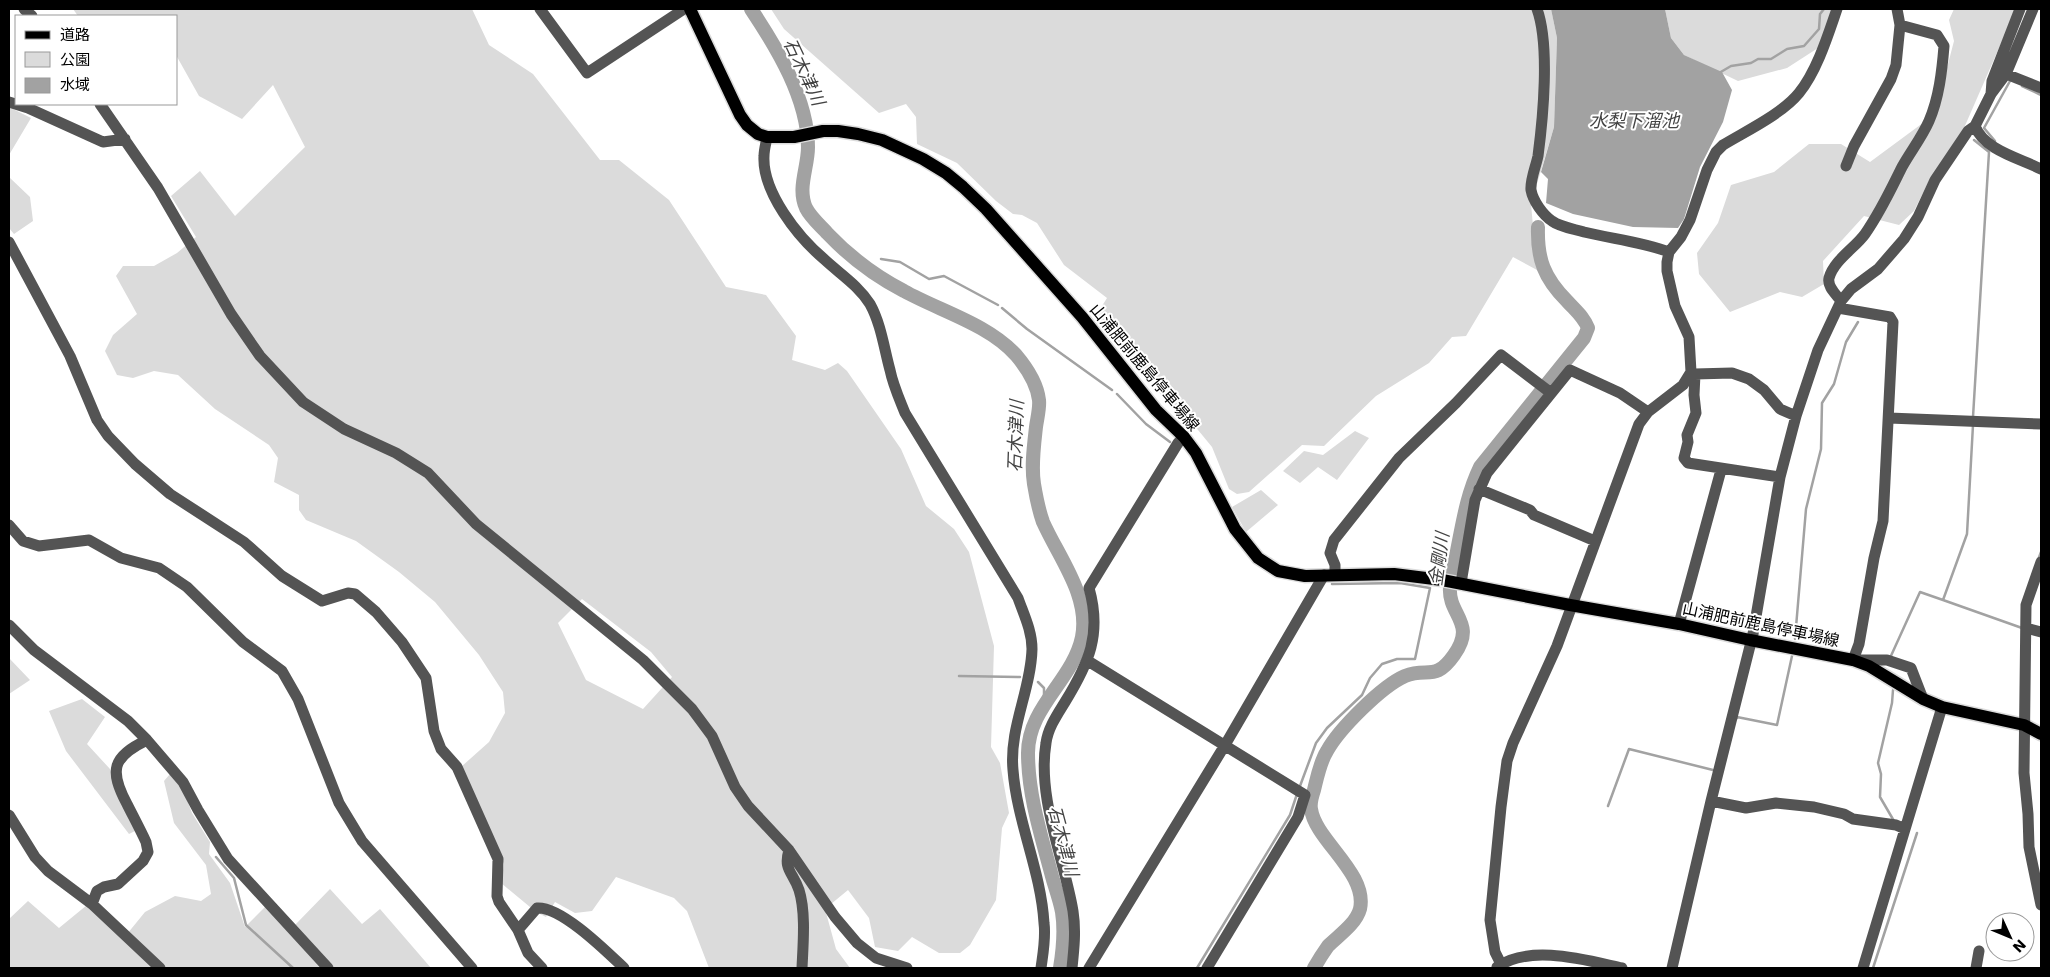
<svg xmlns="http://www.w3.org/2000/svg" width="2050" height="977" font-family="'DejaVu Sans','Noto Sans JP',sans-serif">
  <rect width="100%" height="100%" fill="#fff"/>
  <path fill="#dbdbdb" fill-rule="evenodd" d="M 73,9 L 472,9 L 489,45 L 533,74 L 600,160 L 619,160 L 669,200 L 726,287 L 766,295 L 796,336 L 792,360 L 825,370 L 838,363 L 847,371 L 901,449 L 926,506 L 954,529 L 969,552 L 994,646 L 991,747 L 1000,763 L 1009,813 L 1002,828 L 996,900 L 970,945 L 960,953 L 939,953 L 912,937 L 898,951 L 875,947 L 869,918 L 848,890 L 825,909 L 836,949 L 850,968 L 709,968 L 687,911 L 674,898 L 616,877 L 592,911 L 575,913 L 555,902 L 546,917 L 536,912 L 501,883 L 504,864 L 461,767 L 489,742 L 505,713 L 503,692 L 479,655 L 435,602 L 399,572 L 356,541 L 306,520 L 299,510 L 299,495 L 274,482 L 278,458 L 269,445 L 215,409 L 178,375 L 154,371 L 133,378 L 117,375 L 105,351 L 113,335 L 137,314 L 116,276 L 123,266 L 154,266 L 177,253 L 196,237 L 171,196 L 200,171 L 235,216 L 305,147 L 273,85 L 242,119 L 199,96 L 176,55 L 176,16 L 78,16 ZM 582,599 L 651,652 L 672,677 L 643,709 L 586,680 L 558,623 Z
    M 771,9 L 1551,9 L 1557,38 L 1554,127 L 1531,204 L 1537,270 L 1513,257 L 1466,336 L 1452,337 L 1429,363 L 1376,396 L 1324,446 L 1302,445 L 1249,492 L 1237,494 L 1229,489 L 1212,447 L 1189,419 L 1169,404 L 1095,317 L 1107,298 L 1064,265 L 1037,223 L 1022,215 L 1013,214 L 996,201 L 957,163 L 917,144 L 916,117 L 906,104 L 879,113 L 784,29 Z
    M 1665,9 L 1833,9 L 1818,48 L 1787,68 L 1738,81 L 1684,55 L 1671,38 Z
    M 1954,9 L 2016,9 L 1964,128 L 1929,181 L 1914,211 L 1899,225 L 1864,216 L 1823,261 L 1824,284 L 1802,297 L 1780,292 L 1730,312 L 1699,274 L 1697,253 L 1718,223 L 1731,185 L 1774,172 L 1809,144 L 1841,144 L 1870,162 L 1935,114 L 1954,41 L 1949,20 Z
    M 9,107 L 31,118 L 9,155 Z
    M 9,177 L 30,197 L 33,221 L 14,234 L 9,228 Z
    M 1355,431 L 1369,438 L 1337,480 L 1318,467 L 1300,483 L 1283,471 L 1304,451 L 1323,455 Z
    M 1261,490 L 1278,505 L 1246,532 L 1232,507 Z
    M 9,658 L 30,680 L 9,694 Z
    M 82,699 L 105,717 L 87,744 L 110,769 L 143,827 L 129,834 L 66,751 L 49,711 Z
    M 170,774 L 183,789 L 192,813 L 210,842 L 209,854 L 230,883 L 245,927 L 272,900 L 295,925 L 330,889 L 362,924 L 380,909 L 431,968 L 9,968 L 9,919 L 28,901 L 59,928 L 87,905 L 123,939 L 145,912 L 175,896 L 201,901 L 211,894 L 206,865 L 174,823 L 164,781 Z"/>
  <path fill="#a2a2a2" d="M 1551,9 L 1665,9 L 1671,38 L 1684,55 L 1722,72 L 1732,90 L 1723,122 L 1700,167 L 1684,219 L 1678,228 L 1633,227 L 1573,214 L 1546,203 L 1548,179 L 1541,172 L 1554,127 L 1557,38 Z"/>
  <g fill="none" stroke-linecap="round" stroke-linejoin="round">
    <path stroke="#a2a2a2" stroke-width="2.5" d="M 1719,73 L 1731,66 L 1751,63 L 1758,59 L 1771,59 L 1787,49 L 1804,46 L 1819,29 L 1820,14 L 1824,9
      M 2022,86 L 2041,95
      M 1995,141 L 1984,128 L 2010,81
      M 881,259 L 900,262 L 929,279 L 944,276 L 998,305
      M 1002,308 L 1027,329 L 1112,390
      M 1117,394 L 1146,424 L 1170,442
      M 1973,417 L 1989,152 L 1974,140
      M 2038,560 L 2041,552
      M 1943,600 L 2022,628
      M 1795,639 L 1806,509 L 1821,449 L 1822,403 L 1834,384 L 1846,342 L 1858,322
      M 1890,658 L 1920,592 L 1943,600 L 1967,534 L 1973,425
      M 959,676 L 1020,677
      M 1038,682 L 1044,688 L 1044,704
      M 1893,690 L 1892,703 L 1878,763 L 1881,774 L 1880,797 L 1894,821
      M 1737,718 L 1737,717 L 1777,725 L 1792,656
      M 1300,786 L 1316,743 L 1327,728 L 1362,695 L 1370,678 L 1382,664 L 1397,659 L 1415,659 L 1430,588 L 1400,583 L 1332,584
      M 1608,806 L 1629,749 L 1713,770
      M 216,857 L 234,878 L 246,925 L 293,968
      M 1197,968 L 1290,815 L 1297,794
      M 1873,968 L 1917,833"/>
    <path stroke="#a2a2a2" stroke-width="14" d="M 751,9 C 777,48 808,99 808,147 C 808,168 797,188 806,208 C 811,218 821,226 828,234 C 849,256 877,277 904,291 C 940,311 988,324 1016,355 C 1027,368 1037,383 1039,400 C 1040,408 1037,419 1036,427 C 1034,445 1031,466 1034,484 C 1036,496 1039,511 1043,522 C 1059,558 1090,596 1082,637 C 1073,680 1028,707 1028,753 C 1028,796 1042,838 1053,880 C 1056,890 1060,901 1062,912 C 1065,931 1063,950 1060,968
      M 1314,968 C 1318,961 1323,953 1328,946 C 1338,936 1356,924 1360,909 C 1368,873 1315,840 1311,809 C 1310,804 1312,796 1314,790 C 1317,778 1320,762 1327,751 C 1339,729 1382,686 1405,676 C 1428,667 1435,682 1454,655 C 1477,623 1448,615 1450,588 C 1451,575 1455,563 1457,551 C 1463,521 1467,494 1480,467 L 1584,338 L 1588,328 C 1584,317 1575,310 1567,301 C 1544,278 1537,259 1538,227"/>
    <defs>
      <path id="major" d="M 690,9 L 740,115 L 747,125 L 758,134 L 767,137 L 794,137 L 823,131 L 838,131 L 858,134 L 882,140 L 923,159 L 946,173 L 963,187 L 986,209 L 1082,317 L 1156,410 L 1184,437 L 1196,453 L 1235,529 L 1258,558 L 1278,571 L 1305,576 L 1394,574 L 1442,580 L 1570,605 L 1679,624 L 1750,640 L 1853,660 L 1869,666 L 1923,699 L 1942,707 L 2024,725 L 2041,734"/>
    </defs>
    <use href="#major" stroke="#dbdbdb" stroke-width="15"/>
    <path stroke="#545454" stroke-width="11" d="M 24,9 L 32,16
      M 540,9 L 587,73 L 684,9
      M 1537,9 C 1550,45 1543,118 1538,156 C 1536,166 1530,180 1531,190 C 1533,201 1543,215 1552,221 C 1560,227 1574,229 1584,232 C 1613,239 1642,242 1669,252
      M 2006,74 L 2041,88
      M 1991,94 L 1992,81 L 2020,9
      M 9,102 L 28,108 L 103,142 L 125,139
      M 100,104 L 158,188 L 231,314 L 260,356 L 303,402 L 344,429 L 396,453 L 428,473 L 476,524 L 643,660 L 692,709 L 712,736 L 735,787 L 748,806 L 789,850 L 835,917 L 857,943 L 876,958 L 907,968
      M 1975,126 C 1984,150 2019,158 2041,169
      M 767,137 C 766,143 764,150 764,156 C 762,192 798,237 824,259 C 840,274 858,285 870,304 C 881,324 884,348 890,370 C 893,385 899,398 905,413 L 1018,598 C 1024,615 1032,631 1032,649 C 1031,690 1009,728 1013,770 C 1017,822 1041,871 1044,923 C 1046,938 1043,953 1041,968
      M 1846,166 L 1854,146 L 1891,79 L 1896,65 L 1900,25 L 1897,9
      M 9,242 L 70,356 L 97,420 L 108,436 L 135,464 L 170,494 L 244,542 L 282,576 L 322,601 L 348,593 L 355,594 L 376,612 L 402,642 L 426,678 L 434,731 L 441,749 L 457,767 L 498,859 L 497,896 L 499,902 L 518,930 L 528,953 L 542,968
      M 1841,301 C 1836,294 1827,287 1829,278 C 1834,260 1855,248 1865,234 C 1881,211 1890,191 1902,167 C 1911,151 1922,137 1929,121 C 1939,98 1942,71 1944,46 L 1937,35 L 1900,25
      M 1838,308 L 1890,317 L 1893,322 L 1883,521 L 1874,558 L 1859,644 L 1853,660 L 1887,660 L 1911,668 L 1923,699
      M 1691,372 L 1695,374 L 1694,395 L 1696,413 L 1687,435 L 1688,442 L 1684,458 L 1688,463 L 1780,477
      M 1695,374 L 1732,373 L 1749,379 L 1764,390 L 1780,409 L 1796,416
      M 1889,418 L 2041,424
      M 1479,489 L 1530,510 L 1534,515 L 1595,541
      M 9,525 L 23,541 L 39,546 L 89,540 L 121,558 L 159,568 L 187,587 L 243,642 L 282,671 L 298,699 L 339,803 L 362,841 L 472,968
      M 2041,562 L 2026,605 L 2024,773 L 2028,814 L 2029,847 L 2041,905
      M 1335,575 L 1335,565 L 1330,553 L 1334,540 L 1399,458 L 1456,403 L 1501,355 L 1551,393
      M 1461,583 L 1475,500 L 1487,473 L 1570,370 L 1620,393 L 1648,412
      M 1679,624 L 1721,470
      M 9,625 L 34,650 L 128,721 L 147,740 L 183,782 L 198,810 L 228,859 L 328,968
      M 2026,628 L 2041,632
      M 1088,661 L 1305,795 L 1298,817 L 1207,968
      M 1711,801 L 1746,808 L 1776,803 L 1814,807 L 1844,814 L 1853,819 L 1896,825 L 1905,829
      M 9,815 L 35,857 L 48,871 L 92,904 L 160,968
      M 789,850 C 783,870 793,872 799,890 C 806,912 803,945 802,968
      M 92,904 L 97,891 L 104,887 L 118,884 L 143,861 L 148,852 L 146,842 C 140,829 133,816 127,804 C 109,770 112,757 147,740
      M 518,930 L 537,908 C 561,906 607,952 624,968
      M 1501,964 L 1495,952 L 1490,920 L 1501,807 L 1507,761 L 1513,743 L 1557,646 L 1639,424 L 1648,412 L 1683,385 L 1691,372 L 1689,337 L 1675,306 L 1667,271 L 1667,262 L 1669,252 L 1681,237 L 1690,220 L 1707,170 L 1716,152 L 1723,145 C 1746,131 1782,114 1799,93 C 1817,71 1828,35 1837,9
      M 1497,967 C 1530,944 1585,960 1622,968
      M 1072,968 C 1074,949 1076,930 1073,911 C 1064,858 1037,798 1046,743 C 1048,728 1057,715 1065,702 C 1089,663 1102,634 1089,588 L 1178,443 L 1184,437
      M 1089,968 L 1225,745 L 1324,575
      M 1672,968 L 1711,801 L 1753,634 L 1780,477 L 1796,416 L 1818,350 L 1841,301 L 1851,289 L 1878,269 L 1904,239 L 1918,217 L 1935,180 L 1968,131 L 1975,126 L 1991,94 L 2006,74 L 2033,9
      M 1863,968 L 1942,707
      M 1976,968 L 1979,951"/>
    <use href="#major" stroke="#000" stroke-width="12"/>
  </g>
  <g text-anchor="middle" stroke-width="4" stroke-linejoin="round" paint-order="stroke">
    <g font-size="16" fill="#000" stroke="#fff">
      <text transform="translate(1145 367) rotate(50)" y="6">山浦肥前鹿島停車場線</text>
      <text transform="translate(1761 624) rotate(12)" y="6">山浦肥前鹿島停車場線</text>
    </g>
    <g font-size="18" font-style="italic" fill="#434343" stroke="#fff">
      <text transform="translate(804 72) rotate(65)" y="6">石木津川</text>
      <text x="1634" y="127">水梨下溜池</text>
      <text transform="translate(1016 436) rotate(-88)" y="6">石木津川</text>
      <text transform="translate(1439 559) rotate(-82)" y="6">金剛川</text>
      <text transform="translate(1063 841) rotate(75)" y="6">石木津川</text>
    </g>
  </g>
  <rect width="2050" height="977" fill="none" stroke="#000000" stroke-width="20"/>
  <rect x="15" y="15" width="162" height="90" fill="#ffffff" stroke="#999999"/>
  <rect x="25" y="31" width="25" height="8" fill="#000000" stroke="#999999"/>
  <text x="60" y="40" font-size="15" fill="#000000">道路</text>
  <rect x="25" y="52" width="25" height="15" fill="#dbdbdb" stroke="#999999"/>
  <text x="60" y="65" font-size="15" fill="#000000">公園</text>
  <rect x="25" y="78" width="25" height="15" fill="#a2a2a2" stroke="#999999"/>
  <text x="60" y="90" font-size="15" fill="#000000">水域</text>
  <g transform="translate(2010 937) rotate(134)"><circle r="24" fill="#ffffff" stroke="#999999"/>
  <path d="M0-4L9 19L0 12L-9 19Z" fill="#000000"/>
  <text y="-8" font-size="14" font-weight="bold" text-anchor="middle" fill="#000000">N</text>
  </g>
</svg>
